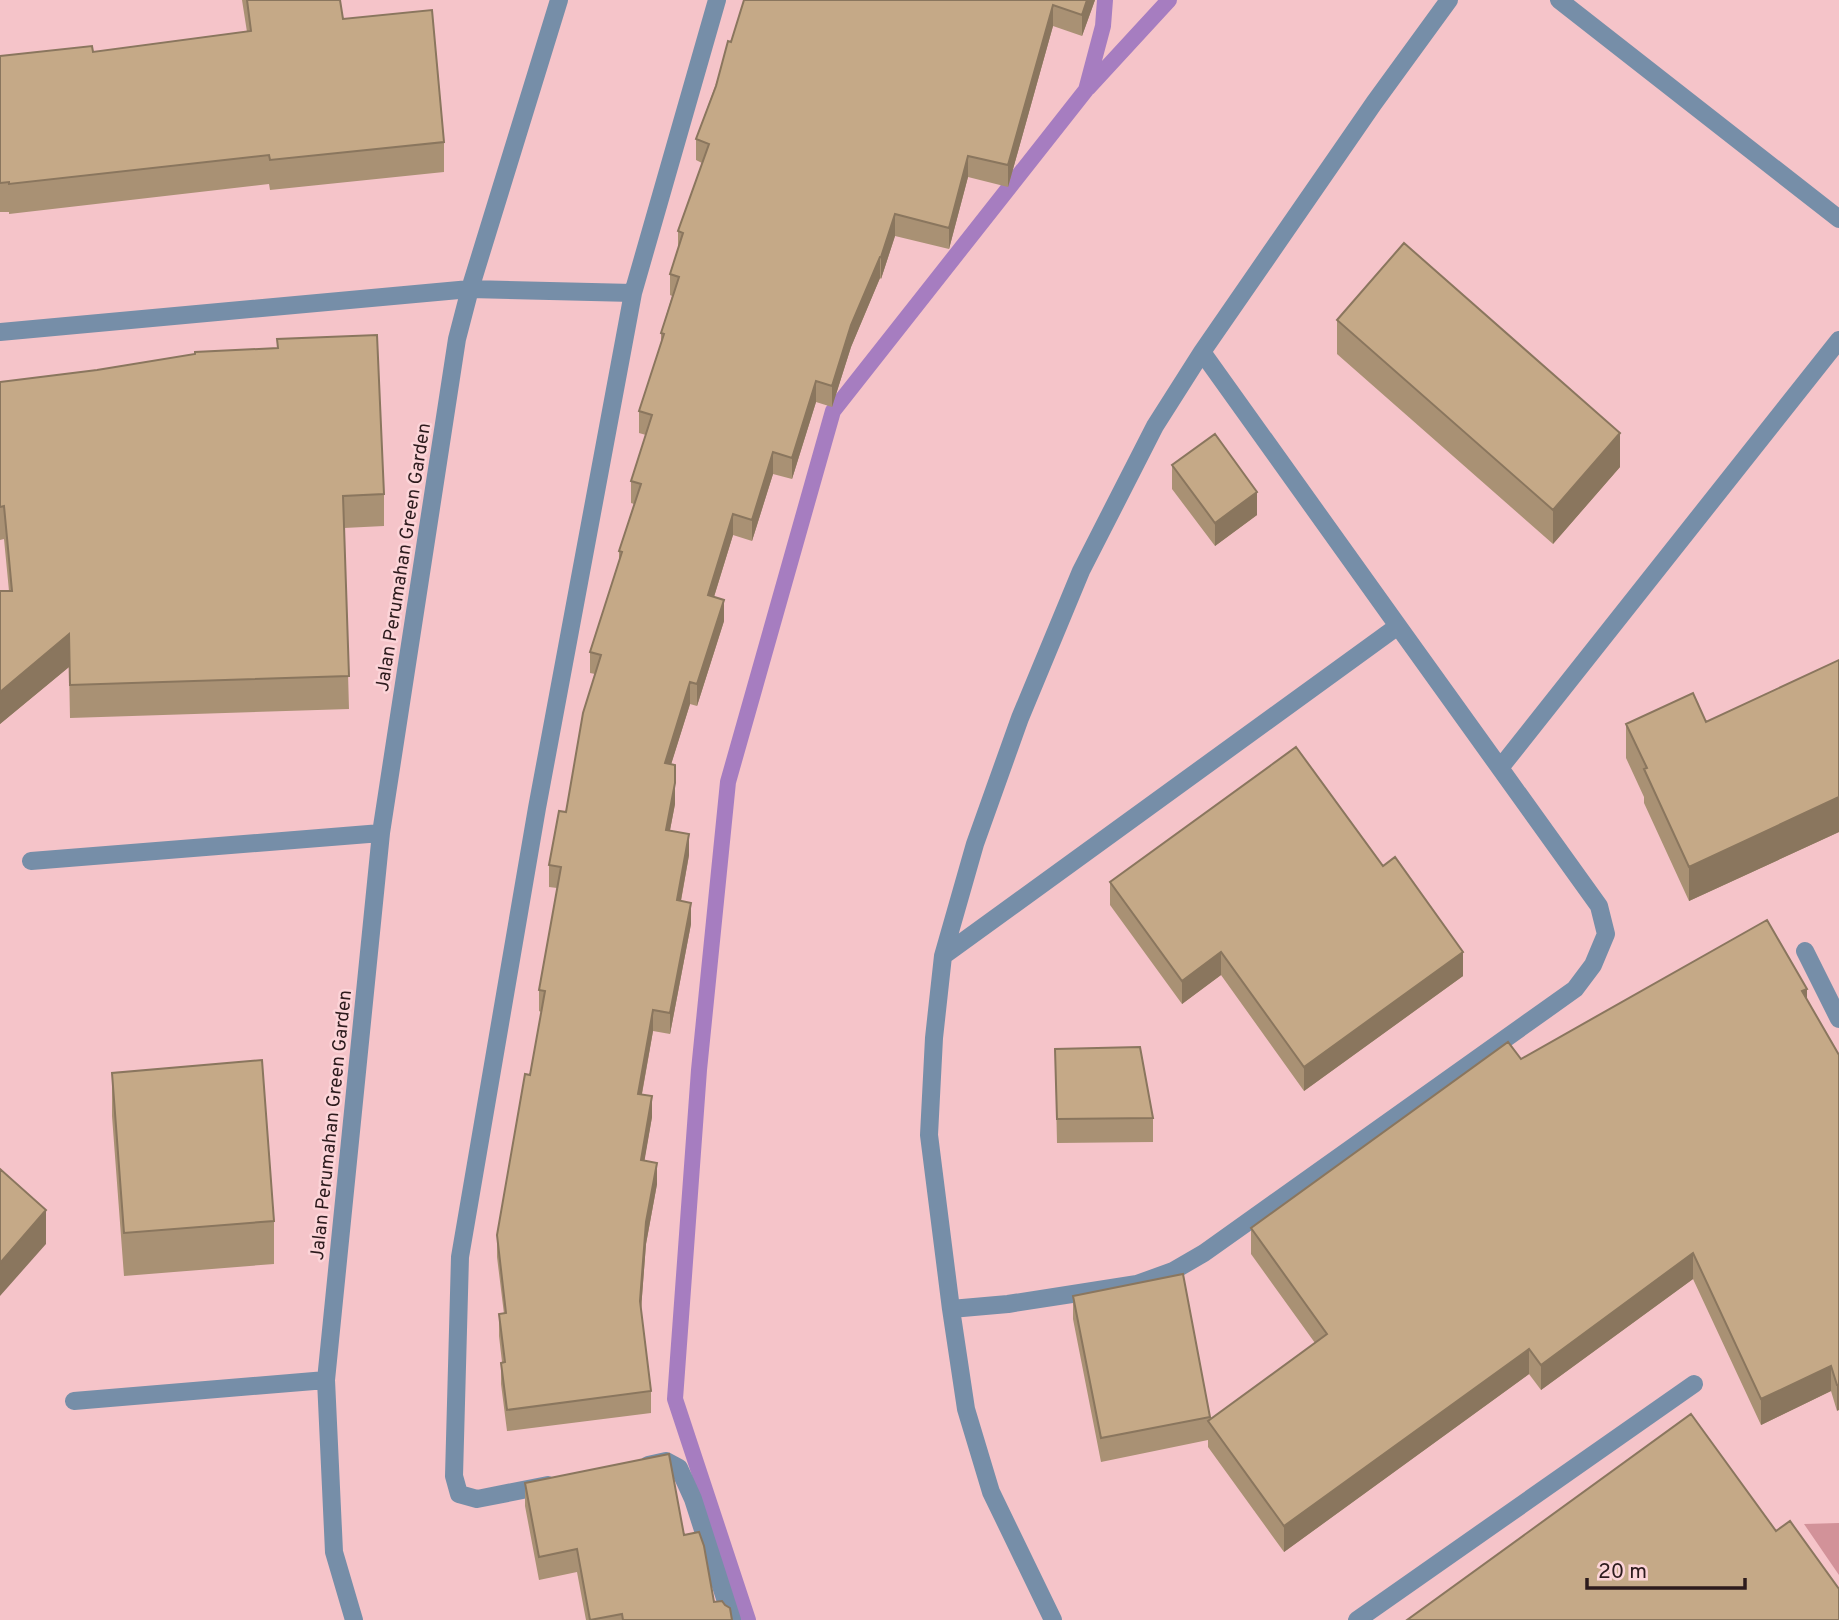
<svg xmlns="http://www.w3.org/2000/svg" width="1839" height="1620" font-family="Overpass,sans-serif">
  <rect width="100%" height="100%" fill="#f5c4c9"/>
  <path fill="#d29299" d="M 1839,1523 L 1839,1575 L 1804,1524 Z"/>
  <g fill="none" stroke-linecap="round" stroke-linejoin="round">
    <path stroke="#a67dc0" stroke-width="16" d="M 1088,88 L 1169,0
      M 748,1620 L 675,1399 L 699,1070 L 728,782 L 833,411 L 1086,90 L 1103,26 L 1105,0"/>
    <path stroke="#768ea8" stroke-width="18" d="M 1559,0 L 1839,219
      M 0,332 L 470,289 L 633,293
      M 1500,768 L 1839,340
      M 31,861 L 381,833
      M 1805,951 L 1839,1019
      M 943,956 L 1398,626 L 1202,352
      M 951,1309 L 1008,1304 L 1137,1284 L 1173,1271 L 1204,1253 L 1575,989 L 1593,965 L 1606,934 L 1599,906 L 1398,626
      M 74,1401 L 326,1380
      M 648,1465 L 666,1461 L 679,1468 L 693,1499 L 732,1620
      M 548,1485 L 477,1499 L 459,1494 L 454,1476 L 460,1257 L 537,808 L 633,293 L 717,0
      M 354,1620 L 334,1552 L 326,1380 L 381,833 L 457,339 L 470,289 L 559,0
      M 1053,1620 L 991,1492 L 966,1409 L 951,1309 L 929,1135 L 934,1038 L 943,956 L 975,844 L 1020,718 L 1081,571 L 1155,426 L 1202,352 L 1374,103 L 1449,0
      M 1357,1620 L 1694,1384"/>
  </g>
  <path fill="#a99174" d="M 242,0 L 340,0 L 343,19 L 444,142 L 444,172 L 270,190 L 269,184 L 9,214 L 9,212 L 0,212 L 0,56 L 93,52 L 247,32 Z
    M 1095,0 L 1082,36 L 1053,26 L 1008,187 L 968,177 L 949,249 L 895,236 L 881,279 L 880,278 L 851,347 L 832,407 L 816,402 L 792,479 L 773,474 L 752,541 L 733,535 L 714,597 L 724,621 L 697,706 L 690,704 L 671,764 L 675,804 L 670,830 L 689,855 L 681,901 L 691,924 L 670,1034 L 653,1031 L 642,1094 L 652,1117 L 644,1161 L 657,1184 L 646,1244 L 641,1310 L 651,1391 L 651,1413 L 507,1431 L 501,1384 L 501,1363 L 502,1362 L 499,1336 L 499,1314 L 504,1314 L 497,1257 L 497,1235 L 530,1075 L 541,1012 L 539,1011 L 539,990 L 557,888 L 549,887 L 549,865 L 566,812 L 595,674 L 590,673 L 590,652 L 619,561 L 619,551 L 634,504 L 631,503 L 631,481 L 646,435 L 639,433 L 639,411 L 661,343 L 661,333 L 672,296 L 670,295 L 670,274 L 678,249 L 678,231 L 702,163 L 696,160 L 696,139 L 731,42 Z
    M 1337,320 L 1620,467 L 1553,544 L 1337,354 Z
    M 0,382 L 384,494 L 384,526 L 344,528 L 349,709 L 70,718 L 69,667 L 0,724 L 0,591 L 9,591 L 4,539 L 0,540 Z
    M 1172,465 L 1257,515 L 1215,546 L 1172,489 Z
    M 1839,660 L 1839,832 L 1689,901 L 1644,803 L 1644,797 L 1626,758 L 1626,724 L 1706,722 Z
    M 1383,866 L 1463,976 L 1304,1091 L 1221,975 L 1182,1004 L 1110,905 L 1110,882 Z
    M 1807,999 L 1839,1055 L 1837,1411 L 1831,1391 L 1761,1425 L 1693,1279 L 1541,1390 L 1529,1374 L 1284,1552 L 1208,1447 L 1208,1440 L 1101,1462 L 1073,1319 L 1073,1296 L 1210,1417 L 1210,1420 L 1315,1343 L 1251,1254 L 1251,1228 L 1521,1059 Z
    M 1055,1049 L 1153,1118 L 1153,1142 L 1057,1143 Z
    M 112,1073 L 274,1221 L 274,1264 L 124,1276 L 112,1116 Z
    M 525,1483 L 684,1535 L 714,1602 L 732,1620 L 586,1620 L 577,1572 L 539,1580 L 525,1506 Z"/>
  <path fill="#8a765e" d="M 1087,0 L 1095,0 L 1082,36 L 1082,15 Z
    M 1053,5 L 1053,26 L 1008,187 L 1008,165 Z
    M 968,156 L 968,177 L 949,249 L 949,228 Z
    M 895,214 L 895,236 L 881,279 L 881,257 Z
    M 880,257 L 880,278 L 851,347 L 832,407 L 832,386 L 851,325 Z
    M 816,381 L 816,402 L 792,479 L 792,458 Z
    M 1620,433 L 1620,467 L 1553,544 L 1553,510 Z
    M 773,452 L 773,474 L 752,541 L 752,520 Z
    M 1257,492 L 1257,515 L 1215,546 L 1215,523 Z
    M 733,514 L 733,535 L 708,616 L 708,595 Z
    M 724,600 L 724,621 L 697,706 L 697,684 Z
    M 69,634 L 69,667 L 0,724 L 0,692 Z
    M 690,682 L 690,704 L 665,784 L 665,763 Z
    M 675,783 L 675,804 L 666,851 L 666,830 Z
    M 1839,797 L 1839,832 L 1689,901 L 1689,867 Z
    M 689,834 L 689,855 L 677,922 L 677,900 Z
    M 691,903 L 691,924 L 670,1034 L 670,1013 Z
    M 1221,952 L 1221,975 L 1182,1004 L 1182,981 Z
    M 1463,952 L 1463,976 L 1304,1091 L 1304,1067 Z
    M 1807,989 L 1807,1015 L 1802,991 Z
    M 653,1010 L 653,1031 L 638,1115 L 638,1094 Z
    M 652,1096 L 652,1117 L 641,1181 L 641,1160 Z
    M 657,1163 L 657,1184 L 646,1244 L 640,1322 L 640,1301 L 646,1222 Z
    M 46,1210 L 46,1244 L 0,1296 L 0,1263 Z
    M 1693,1253 L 1693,1279 L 1541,1390 L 1541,1365 Z
    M 1529,1349 L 1529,1374 L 1284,1552 L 1284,1526 Z
    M 1831,1366 L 1831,1391 L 1761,1425 L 1761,1399 Z
    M 1837,1385 L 1839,1385 L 1839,1410 L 1837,1411 Z"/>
  <path fill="#c5a987" stroke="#8a765e" stroke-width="2" d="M 247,0 L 340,0 L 343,19 L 432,10 L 444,142 L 270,160 L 269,155 L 9,184 L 9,182 L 0,183 L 0,56 L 92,46 L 93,52 L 251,31 Z
    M 744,0 L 1087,0 L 1082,15 L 1053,5 L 1008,165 L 968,156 L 949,228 L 895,214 L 881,257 L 880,257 L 851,325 L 832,386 L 816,381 L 792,458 L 773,452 L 752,520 L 733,514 L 708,595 L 724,600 L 697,684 L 690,682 L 665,763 L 675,765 L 675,783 L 666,830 L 689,834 L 677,900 L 691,903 L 670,1013 L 653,1010 L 638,1094 L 652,1096 L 641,1160 L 657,1163 L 646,1222 L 640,1301 L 651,1391 L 507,1410 L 501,1363 L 505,1362 L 499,1314 L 506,1313 L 497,1235 L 525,1074 L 530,1075 L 545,991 L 539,990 L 561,867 L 549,865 L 559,811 L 566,812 L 583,713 L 601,655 L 590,652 L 622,552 L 619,551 L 641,484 L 631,481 L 652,415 L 639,411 L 664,334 L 661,333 L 679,277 L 670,274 L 683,233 L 678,231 L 709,144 L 696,139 L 716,86 L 728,41 L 731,42 Z
    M 1404,243 L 1620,433 L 1553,510 L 1337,320 Z
    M 377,335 L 384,494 L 343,496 L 349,676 L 70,685 L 69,634 L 0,692 L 0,591 L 12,591 L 4,506 L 0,507 L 0,382 L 97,370 L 195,354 L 195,352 L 278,348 L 277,339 Z
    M 1215,434 L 1257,492 L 1215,523 L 1172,465 Z
    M 1839,660 L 1839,797 L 1689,867 L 1644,769 L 1647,768 L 1626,724 L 1693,693 L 1706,722 Z
    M 1296,747 L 1383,866 L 1395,857 L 1463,952 L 1304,1067 L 1221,952 L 1182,981 L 1110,882 Z
    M 1767,920 L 1807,989 L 1802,991 L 1839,1055 L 1839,1385 L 1837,1385 L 1831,1366 L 1761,1399 L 1693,1253 L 1541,1365 L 1529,1349 L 1284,1526 L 1208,1421 L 1327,1334 L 1251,1228 L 1508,1042 L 1521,1059 Z
    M 1140,1047 L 1153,1118 L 1057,1119 L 1055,1049 Z
    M 262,1060 L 274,1221 L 124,1233 L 112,1073 Z
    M 0,1169 L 46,1210 L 0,1263 Z
    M 1183,1274 L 1210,1417 L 1101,1438 L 1073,1296 Z
    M 1691,1414 L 1776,1531 L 1790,1521 L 1839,1589 L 1839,1620 L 1407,1620 Z
    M 669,1454 L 684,1535 L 699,1532 L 704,1546 L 714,1602 L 722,1601 L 725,1605 L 730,1608 L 732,1620 L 623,1620 L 622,1614 L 590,1620 L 577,1549 L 539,1557 L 525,1483 Z"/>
  <g text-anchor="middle" stroke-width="5" stroke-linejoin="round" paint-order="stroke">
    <g font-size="19" fill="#2d1b1d" stroke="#fcd4d8">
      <text transform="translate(402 557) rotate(-81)" y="7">Jalan Perumahan Green Garden</text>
      <text transform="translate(330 1125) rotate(-84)" y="7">Jalan Perumahan Green Garden</text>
    </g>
  </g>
  <path d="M1587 1578v10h158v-10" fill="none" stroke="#2d1b1d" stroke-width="3.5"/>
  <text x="1598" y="1578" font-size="21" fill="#2d1b1d" stroke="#fcd4d8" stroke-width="5" paint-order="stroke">20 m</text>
</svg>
